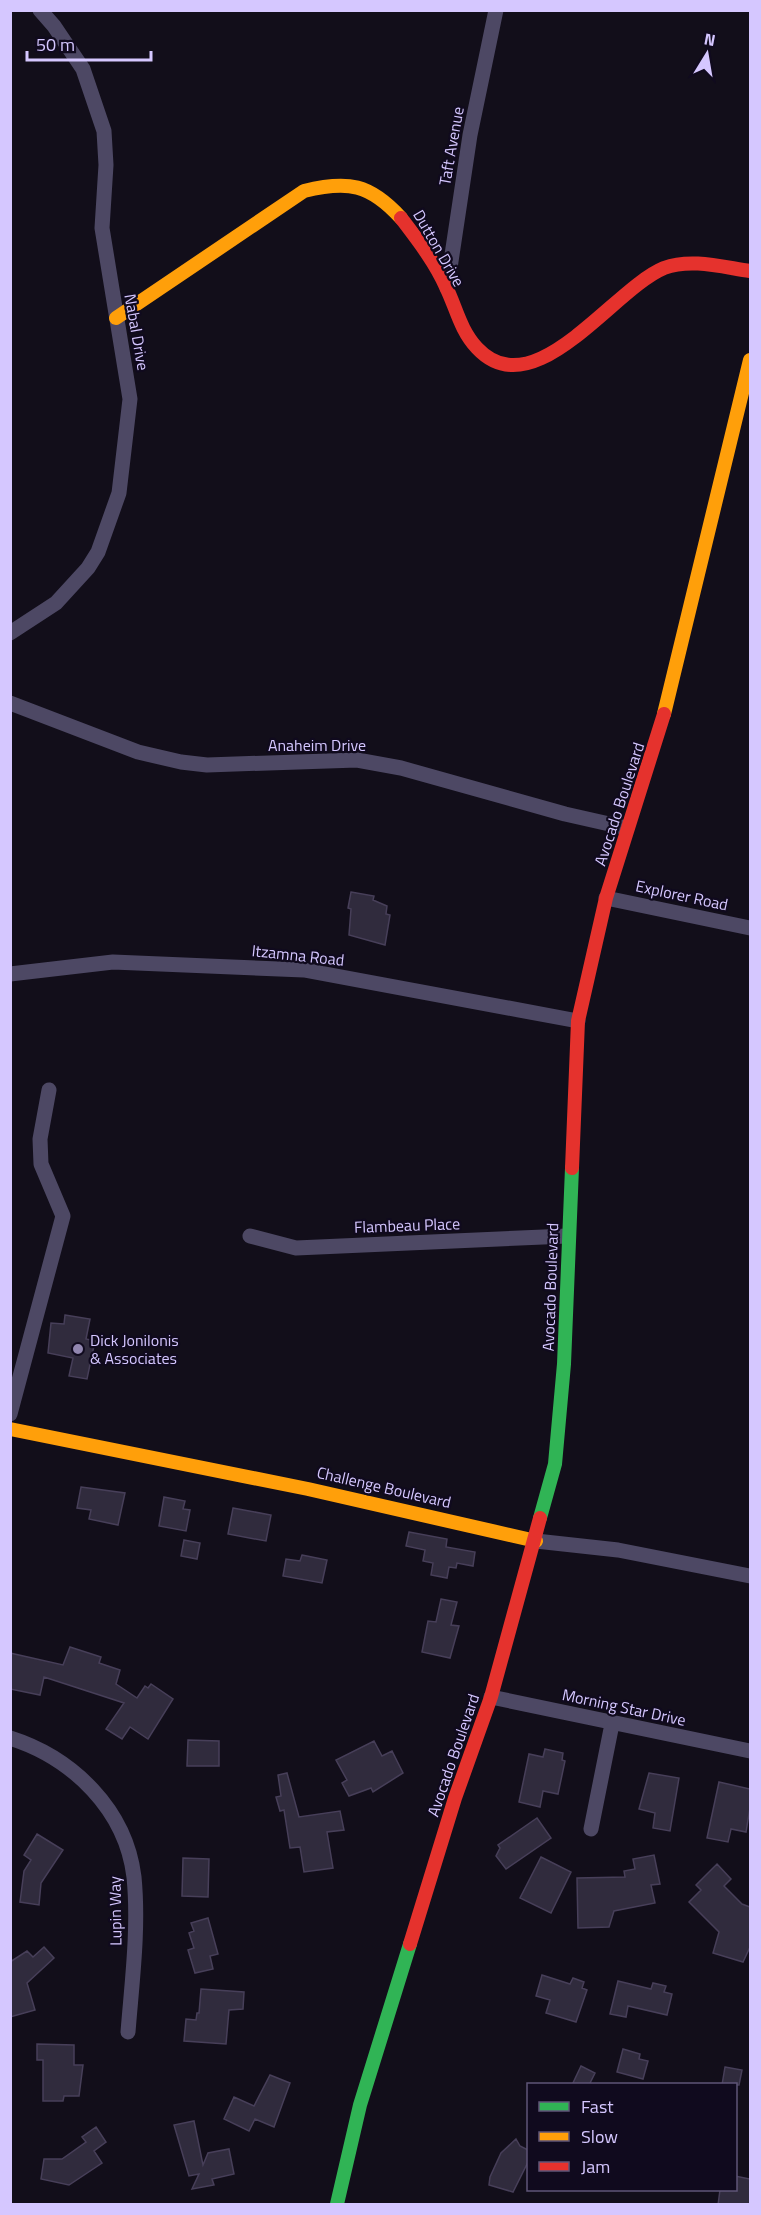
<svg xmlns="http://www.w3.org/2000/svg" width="761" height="2215" font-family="'Titillium Web',sans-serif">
  <rect width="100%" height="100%" fill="#120e1a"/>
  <path fill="#302b3d" stroke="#473f59" stroke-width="1.5" d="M 351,892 L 374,896 L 373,900 L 387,906 L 386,914 L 390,915 L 385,945 L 349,935 L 351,909 L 348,908 Z
    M 65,1315 L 90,1319 L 86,1339 L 95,1341 L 87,1379 L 69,1376 L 73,1358 L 48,1353 L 51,1323 L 64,1324 Z
    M 81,1487 L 125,1493 L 118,1525 L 89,1519 L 91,1510 L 77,1508 Z
    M 164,1497 L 185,1501 L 183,1509 L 190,1510 L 186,1531 L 159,1526 Z
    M 233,1508 L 271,1515 L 266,1541 L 228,1534 Z
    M 409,1532 L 447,1539 L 446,1547 L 475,1552 L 473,1566 L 457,1563 L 456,1568 L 449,1567 L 447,1578 L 431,1575 L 433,1563 L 423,1561 L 425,1550 L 406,1546 Z
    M 184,1540 L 200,1543 L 197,1559 L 181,1556 Z
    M 302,1555 L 327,1560 L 322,1583 L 283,1576 L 286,1559 L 300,1561 Z
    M 441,1599 L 457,1602 L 451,1625 L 459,1626 L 450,1658 L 422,1652 L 428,1621 L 436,1622 Z
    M 70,1647 L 101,1657 L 99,1663 L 120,1670 L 116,1684 L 137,1698 L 145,1686 L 148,1688 L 151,1684 L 173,1699 L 148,1739 L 130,1727 L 122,1739 L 106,1729 L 124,1703 L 44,1677 L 40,1695 L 10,1689 L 10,1653 L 63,1665 Z
    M 188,1740 L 219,1741 L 219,1766 L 187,1766 Z
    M 374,1741 L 382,1756 L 392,1751 L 403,1773 L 373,1792 L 371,1788 L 349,1796 L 342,1783 L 347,1780 L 336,1760 Z
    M 545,1749 L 563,1753 L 562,1760 L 565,1761 L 558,1794 L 543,1791 L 540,1807 L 519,1802 L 529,1754 L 543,1757 Z
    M 287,1773 L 299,1817 L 340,1811 L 344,1830 L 327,1832 L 333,1868 L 304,1872 L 300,1847 L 290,1848 L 284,1810 L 280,1811 L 276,1797 L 281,1796 L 278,1775 Z
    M 649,1773 L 679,1778 L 670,1831 L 653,1828 L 655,1813 L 639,1809 Z
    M 719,1782 L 750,1789 L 750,1808 L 746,1832 L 731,1829 L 728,1842 L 707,1838 Z
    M 537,1818 L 551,1838 L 506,1869 L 496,1856 L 500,1848 L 498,1845 Z
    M 37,1834 L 63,1850 L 41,1883 L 39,1905 L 20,1902 L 24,1871 L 31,1860 L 24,1855 Z
    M 654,1855 L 660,1884 L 651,1885 L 655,1903 L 614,1911 L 609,1927 L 578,1928 L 577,1878 L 625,1877 L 624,1871 L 635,1869 L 633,1859 Z
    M 541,1857 L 571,1872 L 551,1913 L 520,1898 Z
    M 183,1858 L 209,1859 L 208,1897 L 182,1896 Z
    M 717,1864 L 731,1879 L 724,1886 L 742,1904 L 750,1907 L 750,1947 L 743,1962 L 713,1953 L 719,1932 L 689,1902 L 701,1890 L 696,1885 Z
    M 208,1918 L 218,1954 L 210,1956 L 213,1969 L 195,1973 L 188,1950 L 194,1948 L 189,1933 L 194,1931 L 191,1923 Z
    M 44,1947 L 54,1958 L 27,1983 L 35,2010 L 10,2017 L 10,1962 L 27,1951 L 33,1957 Z
    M 542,1975 L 570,1984 L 573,1978 L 584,1982 L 582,1988 L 587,1990 L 576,2022 L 546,2013 L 550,2000 L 536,1996 Z
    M 618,1981 L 651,1989 L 653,1983 L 666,1986 L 664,1992 L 672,1994 L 667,2015 L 628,2006 L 626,2017 L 610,2014 Z
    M 201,1989 L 244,1992 L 243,2009 L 229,2010 L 226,2044 L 184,2041 L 186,2019 L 196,2020 L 197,2013 L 199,2013 Z
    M 37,2044 L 74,2045 L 74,2065 L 83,2065 L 79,2096 L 64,2096 L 63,2101 L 43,2101 L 43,2060 L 37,2060 Z
    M 623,2049 L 640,2054 L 639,2059 L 648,2061 L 643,2079 L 617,2072 Z
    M 581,2066 L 595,2073 L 589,2085 L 572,2085 Z
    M 725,2067 L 742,2070 L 739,2085 L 722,2085 Z
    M 270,2075 L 290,2083 L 274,2127 L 255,2119 L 249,2131 L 224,2119 L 234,2097 L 254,2106 Z
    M 194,2121 L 203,2165 L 208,2153 L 229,2149 L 234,2174 L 212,2179 L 214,2185 L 192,2189 L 199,2174 L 189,2176 L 174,2125 Z
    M 96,2127 L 106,2142 L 94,2151 L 102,2163 L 69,2185 L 41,2179 L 44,2159 L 62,2159 L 86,2142 L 82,2137 Z
    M 516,2139 L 520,2146 L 528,2150 L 528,2162 L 513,2192 L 489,2185 L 490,2177 L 501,2153 Z
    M 735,2176 L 750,2179 L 750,2205 L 718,2205 L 720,2190 L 735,2190 Z"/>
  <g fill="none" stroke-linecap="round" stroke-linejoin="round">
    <path stroke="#4d4864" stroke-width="15" d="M 447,288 L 470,135 L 496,10
      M 10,633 L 56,603 L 88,568 L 98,552 L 119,493 L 130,399 L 102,228 L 106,165 L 104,131 L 83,69 L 54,26 L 40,10
      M 10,703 L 138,752 L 181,762 L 207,765 L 357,760 L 401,768 L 565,814 L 627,828
      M 606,898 L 750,928
      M 10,974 L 113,962 L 304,970 L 578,1021
      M 250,1236 L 296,1248 L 567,1236
      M 10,1414 L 63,1216 L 41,1164 L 40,1139 L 49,1090
      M 536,1541 L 618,1550 L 750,1576
      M 491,1697 L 750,1751
      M 10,1738 C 73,1758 126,1810 134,1877 C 139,1928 132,1981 128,2032
      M 591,1829 L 612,1724"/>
    <path stroke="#30b455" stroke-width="14" d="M 540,1518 L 555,1464 L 564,1364 L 572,1168
      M 337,2204 L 360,2105 L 410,1944"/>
    <path stroke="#ff9f0a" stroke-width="14" d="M 116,318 L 304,191 C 348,180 370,184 401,218
      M 664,714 L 750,360
      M 10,1429 L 308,1489 L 536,1541"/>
    <path stroke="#e5322d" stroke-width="14" d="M 401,218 C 417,239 435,262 446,287 C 456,307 460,330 477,348 C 534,409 613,289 664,268 C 691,258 722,267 750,271
      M 572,1168 L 578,1021 L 606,898 L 664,714
      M 410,1944 L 455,1798 L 491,1697 L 540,1518"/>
  </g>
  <circle fill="#9186af" stroke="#100a1e" stroke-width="2" cx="78" cy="1349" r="6"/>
  <g text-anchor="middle" stroke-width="4.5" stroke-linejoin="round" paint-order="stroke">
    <g font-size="16" fill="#d5c7ff" stroke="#100a1e">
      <text transform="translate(451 146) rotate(-80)" y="6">Taft Avenue</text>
      <text transform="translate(439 248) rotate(60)" y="6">Dutton Drive</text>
      <text transform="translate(137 332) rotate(80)" y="6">Nabal Drive</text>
      <text x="317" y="751">Anaheim Drive</text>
      <text transform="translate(619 804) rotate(-72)" y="6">Avocado Boulevard</text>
      <text transform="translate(682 895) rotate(12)" y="6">Explorer Road</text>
      <text transform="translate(298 955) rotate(6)" y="6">Itzamna Road</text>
      <text transform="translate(407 1225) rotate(-2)" y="6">Flambeau Place</text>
      <text transform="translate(550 1287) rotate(-88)" y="6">Avocado Boulevard</text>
      <text transform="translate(384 1487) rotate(13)" y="6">Challenge Boulevard</text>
      <text transform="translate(624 1707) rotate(12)" y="6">Morning Star Drive</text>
      <text transform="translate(453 1755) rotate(-71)" y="6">Avocado Boulevard</text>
      <text transform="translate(115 1911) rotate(-91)" y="6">Lupin Way</text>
    </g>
    <g font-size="16" fill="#d5c7ff" stroke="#100a1e" text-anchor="start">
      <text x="90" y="1346">Dick Jonilonis<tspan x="90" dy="18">&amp; Associates</tspan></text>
    </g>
  </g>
  <rect width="761" height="2215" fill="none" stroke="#d5c7ff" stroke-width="24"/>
  <rect x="527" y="2083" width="210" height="108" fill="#100a1e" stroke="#5f5678" stroke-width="1.5"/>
  <rect x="539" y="2102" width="30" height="9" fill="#30b455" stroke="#5f5678" stroke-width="1.5"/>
  <text x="581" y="2113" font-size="18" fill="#d5c7ff">Fast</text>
  <rect x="539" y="2132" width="30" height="9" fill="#ff9f0a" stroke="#5f5678" stroke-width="1.5"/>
  <text x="581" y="2143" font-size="18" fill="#d5c7ff">Slow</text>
  <rect x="539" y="2162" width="30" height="9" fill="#e5322d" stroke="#5f5678" stroke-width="1.5"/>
  <text x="581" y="2173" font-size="18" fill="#d5c7ff">Jam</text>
  <g transform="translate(707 54) rotate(11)" stroke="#100a1e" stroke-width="4.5" paint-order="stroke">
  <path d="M0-4.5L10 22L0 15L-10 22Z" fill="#d5c7ff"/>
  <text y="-9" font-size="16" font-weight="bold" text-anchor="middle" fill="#d5c7ff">N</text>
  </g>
  <path d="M27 51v9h124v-9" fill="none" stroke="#d5c7ff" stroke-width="3"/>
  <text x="36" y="51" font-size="18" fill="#d5c7ff" stroke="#100a1e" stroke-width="4.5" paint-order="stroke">50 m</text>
</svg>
